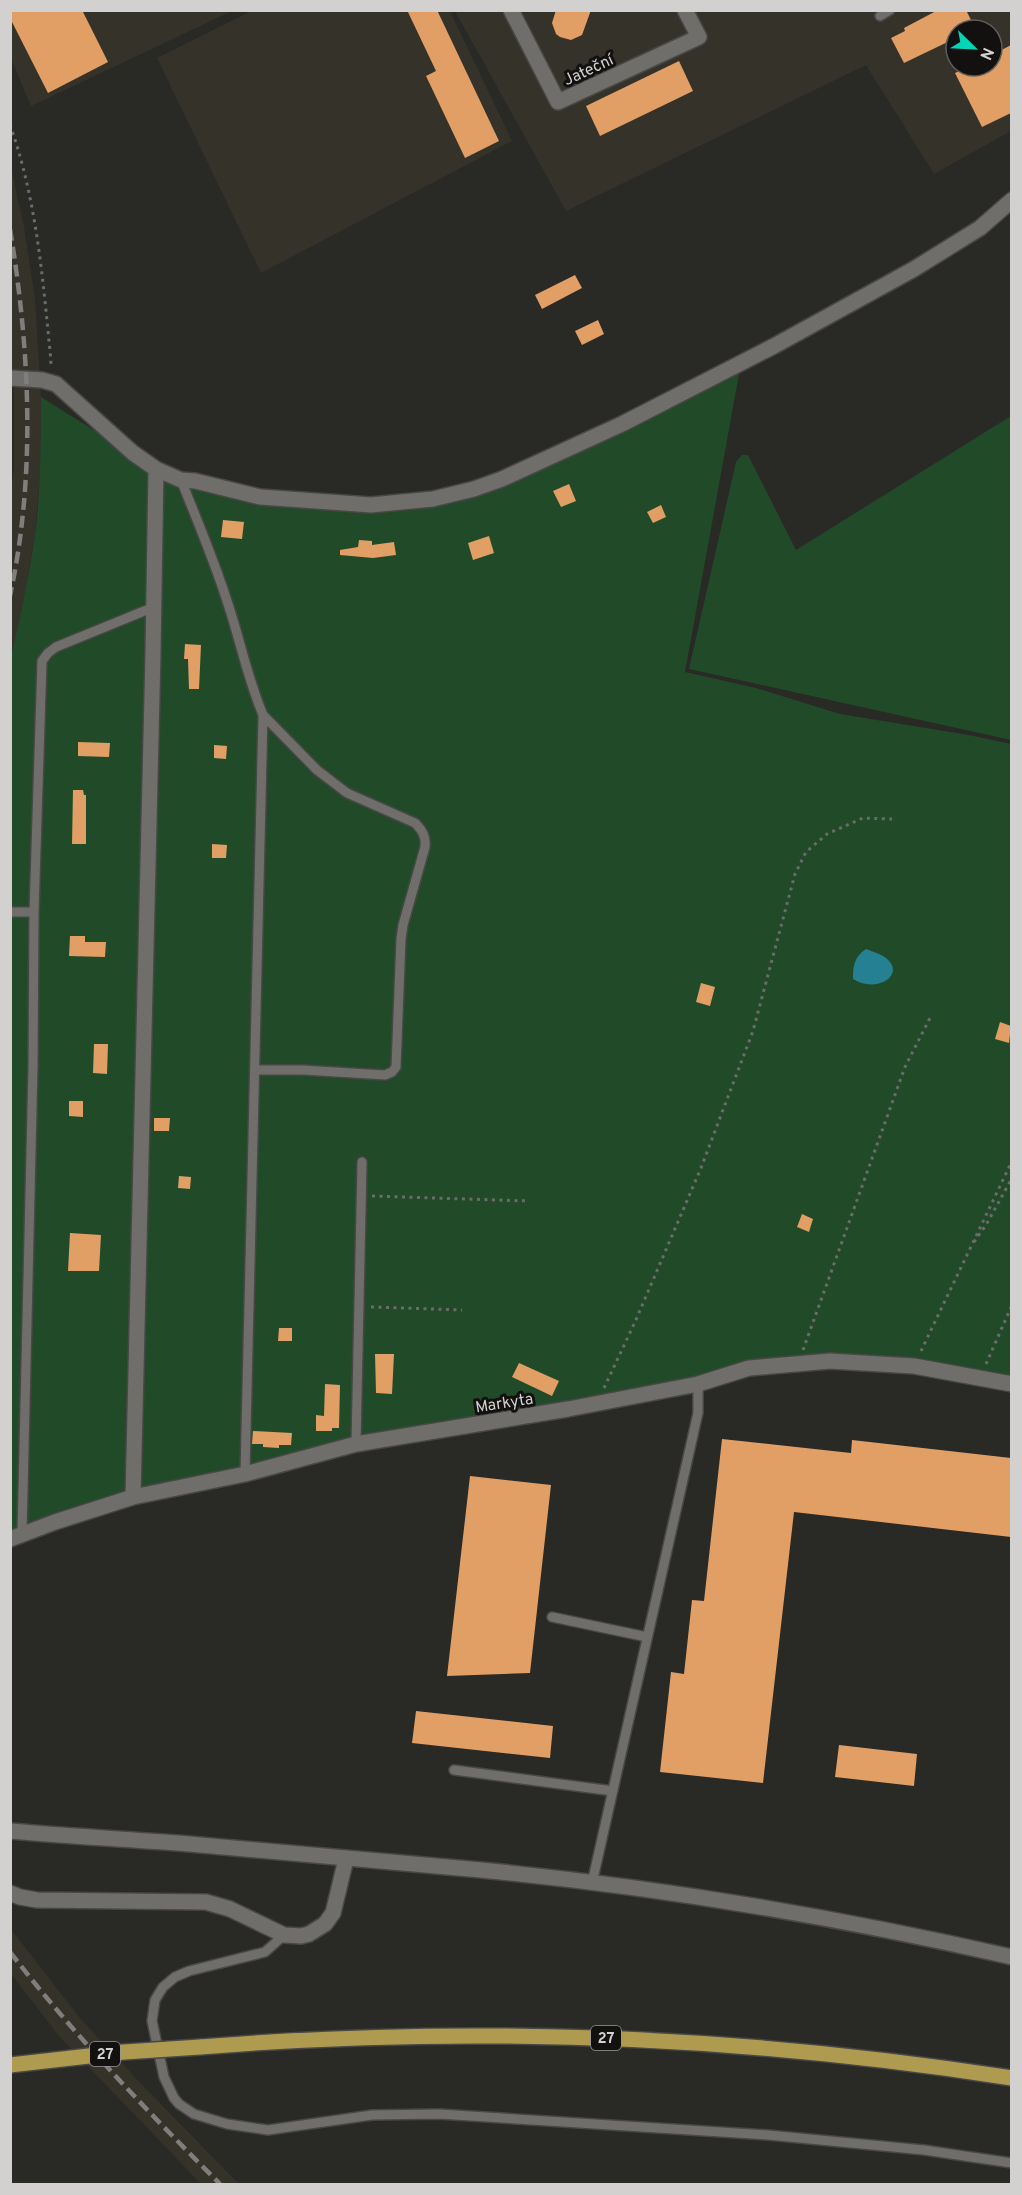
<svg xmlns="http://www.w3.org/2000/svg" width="1022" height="2195" font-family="Overpass,sans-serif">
  <rect width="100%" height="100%" fill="#292926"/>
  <path fill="#35322a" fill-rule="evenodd" d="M 10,11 L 232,11 L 31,106 L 11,59 Z
    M 251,11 L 450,11 L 512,141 L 261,273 L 157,58 Z
    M 455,11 L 1011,11 L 1011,131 L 934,174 L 866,65 L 566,211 ZM 956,30 L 992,30 L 992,66 L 956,66 Z
    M 11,167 L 24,227 L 35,299 L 41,397 L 41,468 L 35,533 L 25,595 L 11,661 L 10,499 L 14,466 L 14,397 L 10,336 Z
    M 10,1928 L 80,2018 L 146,2089 L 239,2184 L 201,2184 L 59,2036 L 11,1974 Z"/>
  <path fill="#214b28" d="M 741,363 L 685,672 L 756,688 L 840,714 L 969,735 L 1011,744 L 1011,1384 L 830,1361 L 356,1444 L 11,1537 L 10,661 C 20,619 29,577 35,534 C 41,489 41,443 41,397 L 156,469 L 181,480 L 371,505 L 474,489 Z
    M 1011,416 L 1011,740 L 689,669 L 736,462 L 742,455 L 748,455 L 796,550 Z"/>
  <path fill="#258091" d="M 866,949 C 871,951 878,953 883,956 C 909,972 879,995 853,979 C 853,966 854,957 866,949 Z"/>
  <path fill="#e19f66" d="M 10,10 L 82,10 L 108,62 L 48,93 L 10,18 Z
    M 407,10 L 437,10 L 499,141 L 465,158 L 426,76 L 436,71 Z
    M 556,10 L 591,10 L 582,35 L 571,40 L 560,37 L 556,34 L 552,23 Z
    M 938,10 L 966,10 L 976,30 L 956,30 L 956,38 L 904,63 L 891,38 L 905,31 L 904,28 Z
    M 1011,45 L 1011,113 L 982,127 L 955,73 L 970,66 L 992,66 L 992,55 Z
    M 679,61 L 693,91 L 600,136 L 586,106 Z
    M 575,275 L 582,288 L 542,309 L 535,295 Z
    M 598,320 L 604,334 L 582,345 L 575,331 Z
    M 569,484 L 576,501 L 561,507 L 553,491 Z
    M 661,505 L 666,517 L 653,523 L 647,512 Z
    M 223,520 L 244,522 L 242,539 L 221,537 Z
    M 489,536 L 494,553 L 473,560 L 468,543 Z
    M 359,540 L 372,541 L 372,545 L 394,542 L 396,555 L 373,558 L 340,555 L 340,550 L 358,547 Z
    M 185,644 L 201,645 L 199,689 L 189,689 L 188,659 L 184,659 Z
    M 78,742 L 110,743 L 109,757 L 78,756 Z
    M 214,745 L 227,746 L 226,759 L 214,758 Z
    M 73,790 L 83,790 L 84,795 L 86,795 L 86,844 L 72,844 Z
    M 212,844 L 227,845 L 226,858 L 212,858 Z
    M 70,936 L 85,936 L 85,942 L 106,942 L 105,957 L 69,956 Z
    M 701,983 L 715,987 L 710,1006 L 696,1002 Z
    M 1000,1022 L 1011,1026 L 1009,1043 L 995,1039 Z
    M 94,1044 L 108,1044 L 107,1074 L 93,1073 Z
    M 69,1101 L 83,1101 L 83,1117 L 69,1116 Z
    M 154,1118 L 170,1118 L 169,1131 L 154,1131 Z
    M 179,1176 L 191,1177 L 190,1189 L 178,1188 Z
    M 802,1214 L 813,1219 L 809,1232 L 797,1227 Z
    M 70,1233 L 101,1235 L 99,1271 L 68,1271 Z
    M 279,1328 L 292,1328 L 292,1341 L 278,1341 Z
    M 375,1354 L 394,1354 L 392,1394 L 376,1393 Z
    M 519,1363 L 559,1381 L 552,1396 L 512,1377 Z
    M 325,1384 L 340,1385 L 339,1428 L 332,1428 L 332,1431 L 316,1431 L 316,1415 L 324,1416 Z
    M 253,1431 L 292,1433 L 291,1445 L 279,1445 L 279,1448 L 263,1447 L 263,1444 L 252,1444 Z
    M 722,1439 L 851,1453 L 852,1440 L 1011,1458 L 1011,1537 L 794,1512 L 763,1783 L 660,1772 L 671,1672 L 684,1674 L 692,1600 L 704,1601 Z
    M 470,1476 L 551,1485 L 530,1673 L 447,1676 Z
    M 416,1711 L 553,1726 L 550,1758 L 412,1743 Z
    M 839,1745 L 917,1754 L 914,1786 L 835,1777 Z"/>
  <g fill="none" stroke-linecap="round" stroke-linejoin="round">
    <defs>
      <path id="lane" d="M 880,16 L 890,10
        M 181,480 C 197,520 214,560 227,601 C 240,639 247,677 263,715 L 245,1474
        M 10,912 L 34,912
        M 255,1070 L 303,1070 L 385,1075 L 392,1072 L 396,1067 L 401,939 L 403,925 L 425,847 C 426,837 423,831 415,823 L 347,793 L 317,770 L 263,715
        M 356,1444 L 362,1162
        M 22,1534 L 33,1066 L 34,912 L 42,661 L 48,653 L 56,647 L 154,607
        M 552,1617 L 647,1637
        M 454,1770 L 613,1791
        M 592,1883 L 698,1413 L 698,1384
        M 284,1935 L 265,1952 L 189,1971 L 175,1977 L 163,1987 L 155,2000 L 152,2021 L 164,2077 L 174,2098 L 179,2104 L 194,2114 L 227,2124 L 268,2130 L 372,2115 L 439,2114 L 768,2135 L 924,2150 L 1012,2163"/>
      <path id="street" d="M 511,10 L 558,102 L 699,37 L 685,10
        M 10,378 L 42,380 L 56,384 L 133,453 L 156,469 L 181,480 L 195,481 L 260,497 L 371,505 L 433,499 L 474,489 L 502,479 L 622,424 L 774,346 L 914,269 L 980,228 L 1012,200
        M 133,1497 L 153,653 L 156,469
        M 10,1539 L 55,1522 L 133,1497 L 245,1474 L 356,1444 L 568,1409 L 698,1384 L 749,1368 L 830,1361 L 914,1366 L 1012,1384
        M 10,1893 L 20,1897 L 37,1900 L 206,1902 L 230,1909 L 284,1935 L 301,1936 L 309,1934 L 325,1924 L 333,1913 L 346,1859"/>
      <path id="secondary" d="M 10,1831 C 66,1836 122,1839 178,1843 C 279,1852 380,1861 481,1870 C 659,1887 837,1917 1012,1957"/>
      <path id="primary" d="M 200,2047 C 471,2025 743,2036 1012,2078"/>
    </defs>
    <use href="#lane" stroke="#484745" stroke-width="12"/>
    <use href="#street" stroke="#484745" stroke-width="18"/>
    <use href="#secondary" stroke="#484745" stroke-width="18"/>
    <use href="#primary" stroke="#484745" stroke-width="18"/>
    <path stroke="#6b6b69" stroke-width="3" stroke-dasharray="3 4.5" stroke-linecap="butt" d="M 10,125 C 37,200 43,282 51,361 L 50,368
      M 372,1196 L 529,1201
      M 974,1242 L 986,1225 L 1012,1178
      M 371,1307 L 462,1310
      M 803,1350 L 905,1067 L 931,1016
      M 921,1351 L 1012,1161
      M 986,1364 L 1012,1305
      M 604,1388 L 635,1322 L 701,1168 L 753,1031 L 795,874 L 806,852 L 827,834 L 863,818 L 892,819"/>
    <use href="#lane" stroke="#6f6e6b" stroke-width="9"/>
    <use href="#street" stroke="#6f6e6b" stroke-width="15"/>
    <use href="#secondary" stroke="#6f6e6b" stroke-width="15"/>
    <use href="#primary" stroke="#ae9b50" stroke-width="15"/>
    <path stroke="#7f7e7c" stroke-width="4.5" stroke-dasharray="12 6" stroke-linecap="butt" d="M 10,229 C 30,351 36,475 10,596
      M 10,1952 C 74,2035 146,2110 220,2184"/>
    <defs>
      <path id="primary-bridge" d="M 10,2065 L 124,2052 L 200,2047"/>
    </defs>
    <use href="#primary-bridge" stroke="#484745" stroke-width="18" stroke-linecap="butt"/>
    <use href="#primary-bridge" stroke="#ae9b50" stroke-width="15"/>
  </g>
  <g text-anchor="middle" stroke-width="6" stroke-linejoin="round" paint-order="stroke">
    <g fill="#121110" stroke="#989796" stroke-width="1.5">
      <rect x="591" y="2026" width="30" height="24" rx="4.5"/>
      <rect x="90" y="2042" width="30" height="24" rx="4.5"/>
    </g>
    <g font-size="15" font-weight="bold" fill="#d2d1d0">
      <text x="606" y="2043">27</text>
      <text x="105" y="2059">27</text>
    </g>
    <g font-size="16" fill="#d2d1d0" stroke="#121110">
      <text transform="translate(588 69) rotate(-25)" y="6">Jateční</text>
      <text transform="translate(504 1402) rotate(-9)" y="6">Markyta</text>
    </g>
  </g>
  <rect width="1022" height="2195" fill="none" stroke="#d2d1d0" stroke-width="24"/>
  <g transform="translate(974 48) rotate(114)"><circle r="28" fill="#121110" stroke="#5f5e5d" stroke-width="1.5"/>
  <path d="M0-4.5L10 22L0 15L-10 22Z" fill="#04d5b6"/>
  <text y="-9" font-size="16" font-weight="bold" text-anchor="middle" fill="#d2d1d0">N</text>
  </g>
</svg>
